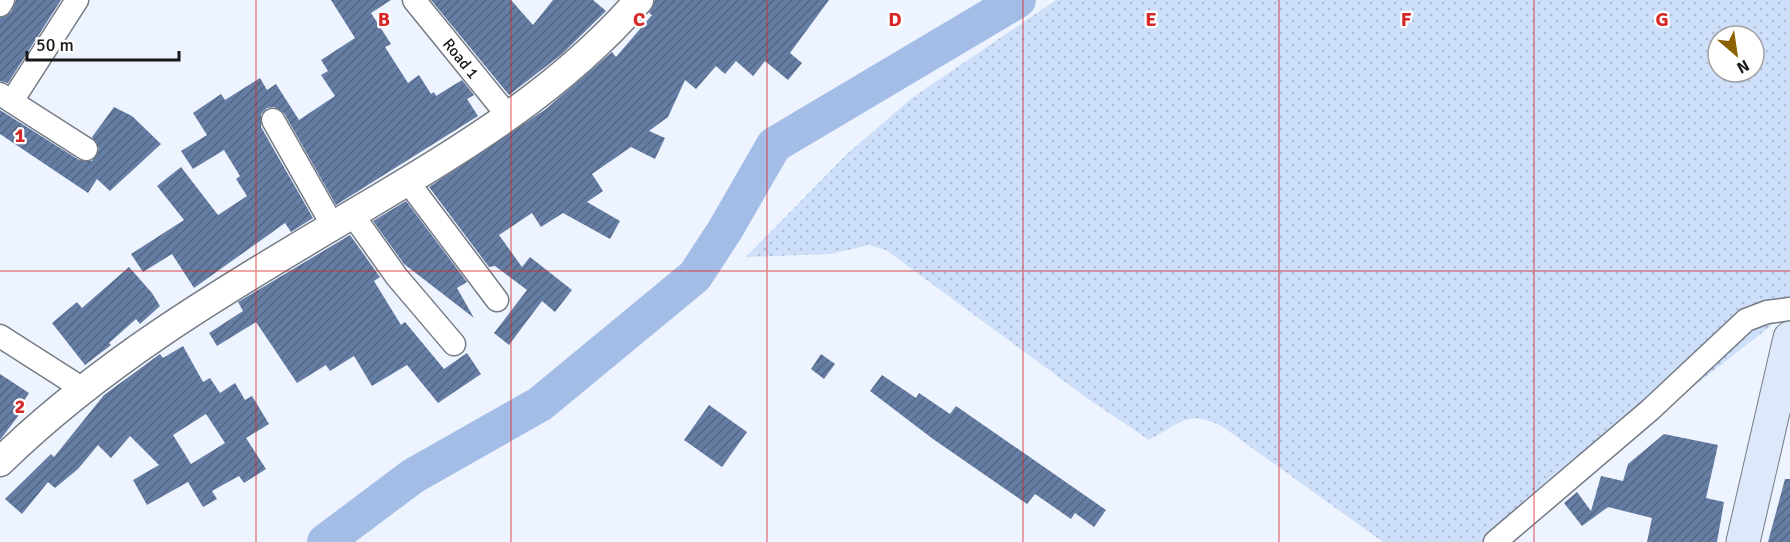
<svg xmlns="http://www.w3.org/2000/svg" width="1790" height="542" font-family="Signika,sans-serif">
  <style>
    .grass { fill: url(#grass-dots); fill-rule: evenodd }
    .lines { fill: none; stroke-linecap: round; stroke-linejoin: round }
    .river { stroke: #a4bde6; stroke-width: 36 }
    .building { fill: url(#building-hatch); fill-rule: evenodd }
    .minor-casing { stroke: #757b84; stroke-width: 25 }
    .tertiary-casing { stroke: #757b84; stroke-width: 31 }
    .secondary-casing { stroke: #757b84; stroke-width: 35 }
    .minor { stroke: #fff; stroke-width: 22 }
    .tertiary { stroke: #fff; stroke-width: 28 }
    .secondary { stroke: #dde8fa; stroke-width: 33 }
    .grid { fill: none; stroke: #d62828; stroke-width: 1.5; stroke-opacity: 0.55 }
    .labels { text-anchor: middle; stroke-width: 4.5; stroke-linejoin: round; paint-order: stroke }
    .street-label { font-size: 16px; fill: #15171b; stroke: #fff }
    .grid-label { font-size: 20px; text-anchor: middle; font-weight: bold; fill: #d62828; stroke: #fff; stroke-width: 4.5; stroke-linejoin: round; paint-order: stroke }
  </style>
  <defs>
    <pattern id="grass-dots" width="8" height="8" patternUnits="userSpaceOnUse" patternTransform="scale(1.5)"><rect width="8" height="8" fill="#cedffa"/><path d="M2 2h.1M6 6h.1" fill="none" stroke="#b0bfd6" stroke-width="1.8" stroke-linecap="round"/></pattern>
    <pattern id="building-hatch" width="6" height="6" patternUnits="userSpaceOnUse" patternTransform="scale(1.5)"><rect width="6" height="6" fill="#677ea4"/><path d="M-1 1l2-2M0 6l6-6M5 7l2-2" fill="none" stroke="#546685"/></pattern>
  </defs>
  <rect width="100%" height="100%" fill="#edf4ff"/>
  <path class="grass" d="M1056 0H1790V311L1494 542H1383L1223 427C1188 409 1181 423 1149 440L1087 398 886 250 869 245 831 254 746 257 847 154 912 98ZM1718 36H1754V72H1718Z"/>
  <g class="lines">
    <polyline class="river" points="325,542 413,476 540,404 695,276 725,230 774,145 1018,0"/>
  </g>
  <g class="building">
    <polygon points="16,0 61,0 8,83 0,81 0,18 11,12"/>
    <polygon points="331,0 391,0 371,13 391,44 385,47 408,83 419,75 431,94 434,92 436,96 462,80 474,95 467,99 478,116 336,205 284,113 274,107 267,108 261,114 261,127 313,218 291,232 285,223 194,288 172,254 143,272 131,254 184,220 157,186 181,167 218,215 247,196 236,179 240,176 224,150 193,169 181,151 207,135 193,113 221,94 225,100 260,78 267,90 276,84 299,120 335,96 321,75 328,71 321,60 355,38"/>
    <polygon points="431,0 511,0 533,25 553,0 593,0 606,11 562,54 509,95"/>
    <polygon points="655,0 829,0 790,53 802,63 788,80 765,61 753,76 736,61 725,74 716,66 696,89 685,80 668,117 649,131 665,138 655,159 631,147 592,174 603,191 587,202 620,221 610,239 563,213 541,227 532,213 499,235 522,267 530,257 572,290 555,312 542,301 509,345 494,333 527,290 495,266 489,267 429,187 546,109 612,52 616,57 652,15 649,13"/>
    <polygon points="114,107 132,116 161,144 110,191 97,179 88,193 0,134 0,110 79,160 92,161 99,149 92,137"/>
    <polygon points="406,201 467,282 457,288 474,318 404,264 373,221"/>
    <polygon points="350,235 380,277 374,281 401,325 405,322 444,369 467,353 481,374 438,403 407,365 372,386 354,356 330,371 326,365 297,383 256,322 217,346 209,333 243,311 238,302"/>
    <polygon points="129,267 152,293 160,306 140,324 136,319 109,343 111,345 85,365 52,323 77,302 82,308"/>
    <path d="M183 346 203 382 210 378 220 393 235 383 245 400 252 396 269 424 246 438 266 469 244 483 239 476 212 491 217 499 203 507 188 482 147 505 133 480 159 465 130 436 111 458 98 445 78 469 55 488 48 482 22 514 5 499 51 454 54 457 104 395 160 354 163 358ZM206 414 225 443 191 464 173 435Z"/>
    <polygon points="821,354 835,364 824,379 811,369"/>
    <polygon points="0,374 29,393 19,408 22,411 0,440"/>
    <polygon points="882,375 916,398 919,393 950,414 956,406 1106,510 1094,527 1075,513 1071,519 1035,494 1027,504 933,439 870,391"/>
    <polygon points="709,405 747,432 722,467 684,440"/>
    <polygon points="1664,434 1718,445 1706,498 1724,502 1717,542 1647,542 1652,518 1608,507 1582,526 1564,503 1577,492 1591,511 1601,476 1623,481 1628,464"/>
    <polygon points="1785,479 1790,479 1790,542 1768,542"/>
  </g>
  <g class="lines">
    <g class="minor-casing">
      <g id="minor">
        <path id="s1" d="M414 0 509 117"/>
        <polyline points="0,5 3,0"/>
        <polyline points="0,94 86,149"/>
        <polyline points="12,101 77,0"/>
        <polyline points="273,120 333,226"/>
        <polyline points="408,182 497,300"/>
        <polyline points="352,214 397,277 454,344"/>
        <polyline points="0,336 83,389"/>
        <polyline points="1495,542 1650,410 1746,320 1767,312 1790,309"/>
      </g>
    </g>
    <g class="tertiary-casing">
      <path id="tertiary" d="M0 462C100 364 221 292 341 221 448 157 556 96 639 0"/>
    </g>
    <g class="secondary-casing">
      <polyline id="secondary" points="1743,542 1790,338"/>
    </g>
    <use href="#minor" class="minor"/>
    <use href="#tertiary" class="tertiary"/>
    <use href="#secondary" class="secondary"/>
  </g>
  <path class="grid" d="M256 0V542M511 0V542M767 0V542M1023 0V542M1279 0V542M1534 0V542M0 271H1790"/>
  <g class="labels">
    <g class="street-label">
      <text dy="6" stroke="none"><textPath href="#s1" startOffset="75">Road 1</textPath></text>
    </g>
  </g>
  <g class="grid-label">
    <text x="384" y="26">B</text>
    <text x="639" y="26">C</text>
    <text x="895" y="26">D</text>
    <text x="1151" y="26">E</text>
    <text x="1406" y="26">F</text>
    <text x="1662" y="26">G</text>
    <text x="20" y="142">1</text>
    <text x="20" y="413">2</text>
  </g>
  <g transform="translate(1736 54) rotate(151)"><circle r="28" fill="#ffffff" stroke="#a1a2a4" stroke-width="1.5"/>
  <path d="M0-4.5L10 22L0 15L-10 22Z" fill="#8a6201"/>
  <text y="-9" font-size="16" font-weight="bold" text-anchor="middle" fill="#15171b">N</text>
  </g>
  <path d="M27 51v9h152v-9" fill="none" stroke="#15171b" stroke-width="3"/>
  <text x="36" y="51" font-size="18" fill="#15171b" stroke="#ffffff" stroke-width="4.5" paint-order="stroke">50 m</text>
</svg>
